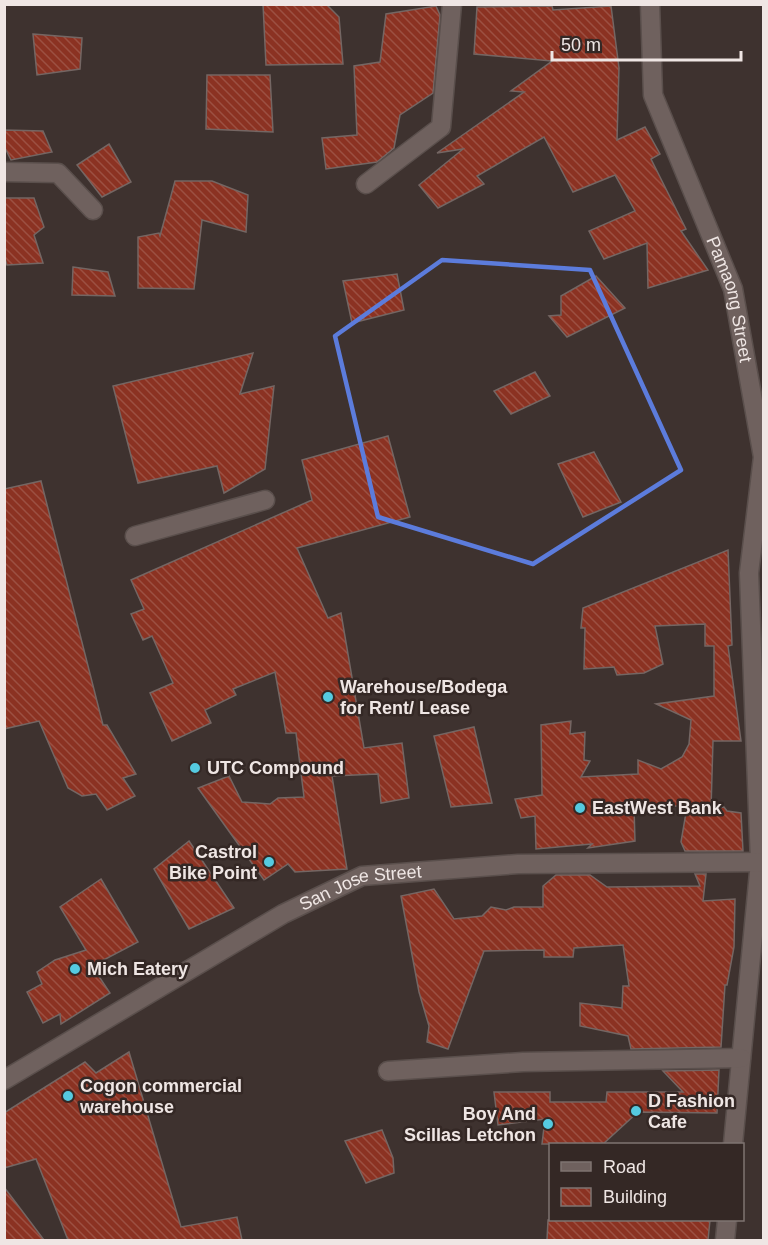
<svg xmlns="http://www.w3.org/2000/svg" width="768" height="1245" font-family="Helvetica,sans-serif">
  <style>
    .building { fill: url(#building-back-hatch); stroke: #746663; stroke-width: 1.5 }
    .lines { fill: none; stroke-linecap: round; stroke-linejoin: round }
    .minor-casing { stroke: #5a4f4c; stroke-width: 21 }
    .minor { stroke: #6f615e; stroke-width: 18 }
    .marked { fill: none; stroke: #5c7cdc; stroke-width: 4.5; stroke-linejoin: round }
    .poi-dot { fill: #55cae0; stroke: #342825; stroke-width: 2 }
    .labels { text-anchor: middle; stroke-width: 5; stroke-linejoin: round; paint-order: stroke }
    .street-label { font-size: 18px; fill: #efe6e4; stroke: #342825 }
    .poi-label { font-size: 18px; font-weight: bold; fill: #efe6e4; stroke: #342825; text-anchor: start }
  </style>
  <defs>
    <pattern id="building-back-hatch" width="6" height="6" patternUnits="userSpaceOnUse" patternTransform="scale(1.5)"><rect width="6" height="6" fill="#8b3222"/><path d="M-1 5l2 2M0 0l6 6M5-1l2 2" fill="none" stroke="#9c5042"/></pattern>
  </defs>
  <rect width="100%" height="100%" fill="#3e322f"/>
  <g class="building">
    <polygon points="263,4 326,4 339,17 343,64 266,65"/>
    <polygon points="436,6 440,15 433,93 400,115 394,148 377,162 326,169 322,138 357,135 354,66 380,62 386,14"/>
    <polygon points="552,6 553,10 611,6 619,68 617,140 645,127 660,154 651,159 686,229 681,231 708,270 648,288 647,243 604,259 589,231 635,211 615,175 573,192 544,137 477,176 484,184 438,208 419,185 463,149 437,153 524,92 511,91 552,61 474,54 477,7"/>
    <polygon points="33,34 82,38 80,69 37,75"/>
    <polygon points="207,75 270,75 273,132 206,129"/>
    <polygon points="4,130 43,131 52,152 11,160 4,146"/>
    <polygon points="109,144 131,182 102,197 77,165"/>
    <polygon points="175,181 212,181 248,195 246,232 202,220 194,289 138,288 138,237 159,233 160,236"/>
    <polygon points="4,198 34,198 44,227 34,235 43,263 7,265 4,256"/>
    <polygon points="73,267 108,272 115,296 72,295"/>
    <polygon points="397,274 404,310 352,323 343,281"/>
    <polygon points="596,276 625,308 567,337 549,316 561,315 561,296"/>
    <polygon points="253,353 240,394 274,386 265,469 224,493 217,466 138,483 113,386"/>
    <polygon points="535,372 550,396 511,414 494,391"/>
    <polygon points="388,436 410,517 297,548 328,618 341,613 364,748 402,743 409,798 381,803 378,774 332,776 347,869 295,872 288,864 264,880 198,788 229,776 242,802 270,804 278,798 304,797 296,733 286,733 275,672 233,689 236,695 205,710 211,723 172,741 150,693 173,683 152,636 143,640 131,614 144,609 131,580 312,500 302,460"/>
    <polygon points="594,452 621,502 583,517 558,464"/>
    <polygon points="41,481 103,725 107,725 136,774 123,778 135,796 107,810 96,794 82,796 68,788 39,721 4,729 4,489"/>
    <polygon points="728,550 732,645 728,646 741,741 713,741 711,809 724,807 727,811 741,813 743,851 685,851 681,842 687,807 638,803 638,808 634,807 635,841 588,848 592,844 536,849 535,816 521,818 515,799 542,795 541,725 571,721 570,734 585,732 584,760 590,761 581,777 638,774 638,760 661,769 682,757 689,744 691,720 656,704 714,696 714,646 705,646 705,624 655,626 663,664 644,673 617,675 614,667 584,669 585,628 581,628 583,608"/>
    <polygon points="474,727 492,803 451,807 434,736"/>
    <polygon points="189,841 234,908 189,929 154,869"/>
    <polygon points="695,874 706,874 703,901 735,899 734,947 727,985 725,985 721,1047 631,1049 628,1036 580,1026 580,1003 622,1008 623,986 629,986 623,945 574,948 573,957 544,957 544,950 484,951 448,1049 427,1042 429,1026 419,992 401,896 434,889 454,919 482,916 491,907 506,910 514,907 543,907 543,886 556,875 590,875 607,887 700,886"/>
    <polygon points="101,879 138,942 92,966 110,993 61,1024 60,1014 43,1023 27,992 42,984 37,972 55,960 86,950 60,907"/>
    <polygon points="129,1052 181,1227 237,1217 242,1240 68,1240 36,1159 4,1168 4,1113 85,1062 96,1073"/>
    <polygon points="719,1070 717,1113 638,1112 603,1144 542,1144 545,1119 498,1125 494,1092 550,1092 550,1102 606,1102 607,1092 683,1092 663,1071"/>
    <polygon points="382,1130 393,1158 394,1173 366,1183 345,1141"/>
    <polygon points="4,1187 44,1240 4,1240"/>
    <polygon points="548,1220 710,1220 708,1240 547,1240"/>
  </g>
  <g class="lines">
    <g class="minor-casing">
      <g id="minor">
        <path id="s1" d="M650 4 653 95 733 289 763 457 749 573 760 862 733 1144"/>
        <polyline points="4,172 58,173 93,210"/>
        <polyline points="366,184 441,127 452,4"/>
        <polyline points="135,536 265,500"/>
        <polyline points="388,1071 523,1062 741,1058"/>
        <path id="s2" d="M4 1080 283 914 362 876 518 864 764 862"/>
        <polyline points="725,1240 727,1220"/>
      </g>
    </g>
    <use href="#minor" class="minor"/>
  </g>
  <path class="marked" d="M442 260 590 270 681 470 533 564 378 517 335 336Z"/>
  <g class="poi-dot">
    <circle cx="328" cy="697" r="6"/>
    <circle cx="195" cy="768" r="6"/>
    <circle cx="580" cy="808" r="6"/>
    <circle cx="269" cy="862" r="6"/>
    <circle cx="75" cy="969" r="6"/>
    <circle cx="68" cy="1096" r="6"/>
    <circle cx="636" cy="1111" r="6"/>
    <circle cx="548" cy="1124" r="6"/>
  </g>
  <g class="labels">
    <g class="street-label">
      <text dy="6" stroke="none"><textPath href="#s1" startOffset="310">Pamaong Street</textPath></text>
      <text dy="6" stroke="none"><textPath href="#s2" startOffset="408">San Jose Street</textPath></text>
    </g>
    <g class="poi-label">
      <text x="340" y="693">Warehouse/Bodega<tspan x="340" dy="21">for Rent/ Lease</tspan></text>
      <text x="207" y="774">UTC Compound</text>
      <text x="592" y="814">EastWest Bank</text>
      <text x="257" y="858" text-anchor="end">Castrol<tspan x="257" dy="21">Bike Point</tspan></text>
      <text x="87" y="975">Mich Eatery</text>
      <text x="80" y="1092">Cogon commercial<tspan x="80" dy="21">warehouse</tspan></text>
      <text x="648" y="1107">D Fashion<tspan x="648" dy="21">Cafe</tspan></text>
      <text x="536" y="1120" text-anchor="end">Boy And<tspan x="536" dy="21">Scillas Letchon</tspan></text>
    </g>
  </g>
  <rect width="768" height="1245" fill="none" stroke="#efe6e4" stroke-width="12"/>
  <rect x="549" y="1143" width="195" height="78" fill="#342825" stroke="#7f7471" stroke-width="1.5"/>
  <rect x="561" y="1162" width="30" height="9" fill="#6f615e" stroke="#7f7471" stroke-width="1.5"/>
  <text x="603" y="1173" font-size="18" fill="#efe6e4">Road</text>
  <rect x="561" y="1188" width="30" height="18" fill="url(#building-back-hatch)" stroke="#7f7471" stroke-width="1.5"/>
  <text x="603" y="1203" font-size="18" fill="#efe6e4">Building</text>
  <path d="M552 51v9h189v-9" fill="none" stroke="#efe6e4" stroke-width="3"/>
  <text x="561" y="51" font-size="18" fill="#efe6e4" stroke="#342825" stroke-width="4.5" paint-order="stroke">50 m</text>
</svg>
